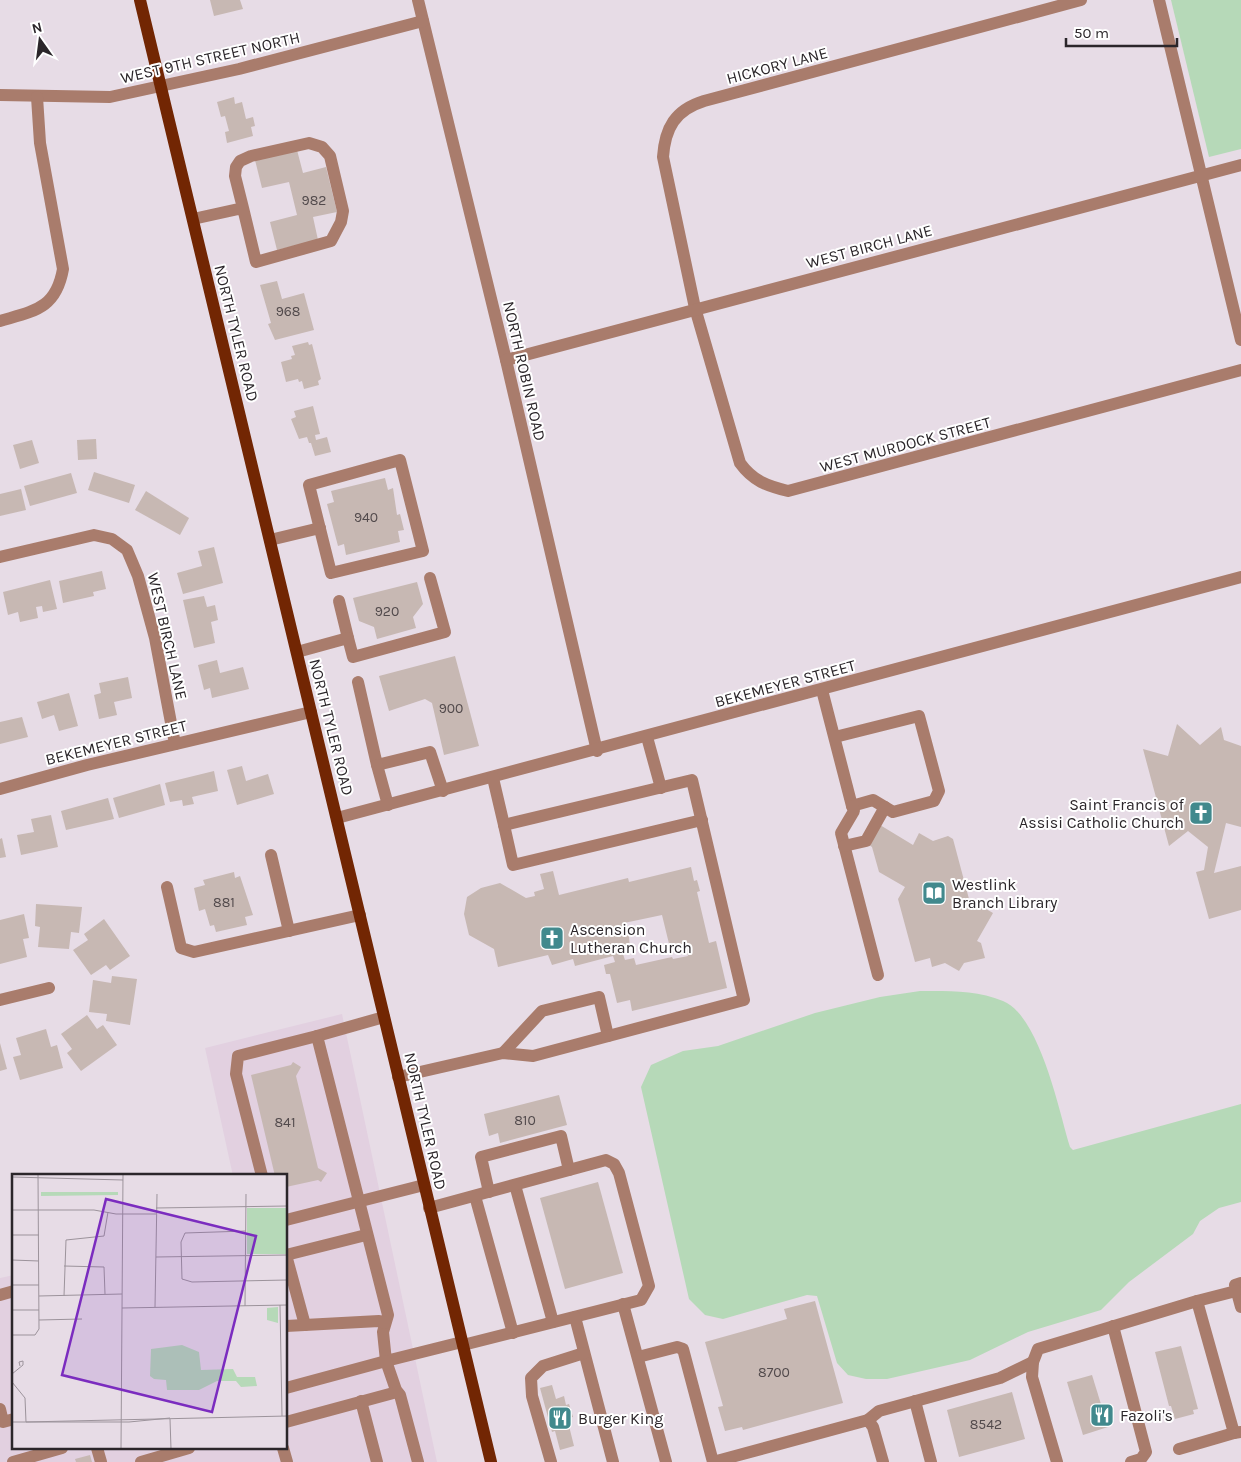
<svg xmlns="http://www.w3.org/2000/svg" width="1241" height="1462" font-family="Karla,sans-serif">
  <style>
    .built { fill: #e2d0e0 }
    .green { fill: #b6d9b8 }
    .building { fill: #c7b8b3; fill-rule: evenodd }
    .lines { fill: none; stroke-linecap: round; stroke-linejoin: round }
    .minor { stroke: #a97c6c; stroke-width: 12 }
    .major { stroke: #722603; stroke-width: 12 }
    .labels { text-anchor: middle; stroke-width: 4; stroke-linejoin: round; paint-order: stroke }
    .number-label { font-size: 14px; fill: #524a4c }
    .street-label { font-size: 16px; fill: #2b262a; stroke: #fff }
    .poi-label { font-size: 16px; fill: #2b262a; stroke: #fff; text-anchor: start }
    .inset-road { fill: none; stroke: #9c939b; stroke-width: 1 }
    .view { fill: #7b2cbf; fill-opacity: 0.15; stroke: #7b2cbf; stroke-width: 2.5 }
    .inset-edge { fill: none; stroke: #2b262a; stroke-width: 2.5 }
  </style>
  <rect width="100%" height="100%" fill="#e7dce6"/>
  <polygon class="built" points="342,1014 437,1462 0,1462 0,1278 14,1275 14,1448 286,1448 286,1176 233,1176 205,1048"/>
  <g class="green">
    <polygon points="1171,0 1241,0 1241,149 1209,157"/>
    <path d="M920 991C948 991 977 990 1003 1001 1040 1016 1059 1111 1070 1147L1073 1150 1241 1104V1202L1219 1208 1200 1221 1193 1234 1129 1282 1101 1310 1028 1332 970 1360 887 1379H866L848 1375 837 1363 817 1296 807 1295 723 1319 705 1315 689 1299 641 1087 651 1065 683 1051 718 1046 815 1013 880 997Z"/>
  </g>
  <g class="building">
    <polygon points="210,0 240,0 243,9 214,16"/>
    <polygon points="234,97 235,104 242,102 246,119 253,117 255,126 251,127 253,136 227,143 225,132 229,131 225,116 221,117 217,102"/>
    <polygon points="297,150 303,173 326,167 337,212 313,217 318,240 277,250 270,222 297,215 289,182 262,188 255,160"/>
    <polygon points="277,281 282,299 304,293 314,330 275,340 268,324 271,323 260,285"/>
    <polygon points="308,342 309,345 312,344 321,379 318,381 319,385 304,389 302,381 299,382 298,379 286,382 281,362 292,359 291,356 295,355 292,346"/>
    <polygon points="313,406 320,434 315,435 316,440 327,437 331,452 315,456 311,443 309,443 307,437 299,439 291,419 296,417 294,411"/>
    <polygon points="96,439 97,459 78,460 77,440"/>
    <polygon points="32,440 39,463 20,469 13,445"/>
    <polygon points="94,472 135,485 129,503 88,490"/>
    <polygon points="71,473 77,493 30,506 24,486"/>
    <polygon points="385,478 388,490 393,488 397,515 400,514 404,530 398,531 400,542 346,555 344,544 338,546 327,504 334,502 331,491"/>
    <polygon points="21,489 26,510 0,516 0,494"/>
    <polygon points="146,491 189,518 180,535 135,510"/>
    <polygon points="214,547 223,583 183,594 177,573 202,566 198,551"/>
    <polygon points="102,571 106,589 93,592 94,596 63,603 59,581"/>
    <polygon points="50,580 57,609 43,612 42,606 36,607 38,618 20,622 18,612 8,615 3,592"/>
    <polygon points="417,582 423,604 413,617 416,628 377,639 374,627 359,621 353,598"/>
    <polygon points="204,596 207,607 215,605 218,620 211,622 215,643 194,648 183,600"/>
    <polygon points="455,656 479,746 444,755 432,703 425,699 389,711 379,676"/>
    <polygon points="217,660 220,673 243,667 249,689 212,698 210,688 204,690 198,665"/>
    <polygon points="128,677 132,698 114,702 117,715 99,719 94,695 101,693 99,683"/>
    <polygon points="69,693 78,726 59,731 54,715 42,719 37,702"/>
    <polygon points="22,717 28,737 0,744 0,722"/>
    <polygon points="1177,724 1200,745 1221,727 1224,740 1241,746 1241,827 1226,823 1214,873 1241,866 1241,910 1209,919 1196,872 1204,870 1208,847 1188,831 1169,846 1143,749 1168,756"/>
    <polygon points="242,766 246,781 268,774 274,794 237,805 227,770"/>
    <polygon points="214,771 218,791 192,797 194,804 183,806 182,800 170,802 165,783"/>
    <polygon points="160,784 165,805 119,818 113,798"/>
    <polygon points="108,798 114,819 66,830 61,811"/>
    <polygon points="51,815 58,847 21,855 17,835 34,832 31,819"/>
    <polygon points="880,825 913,845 919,833 933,841 948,836 953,839 969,899 993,913 977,941 981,943 985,958 964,963 959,971 945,963 932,967 930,958 915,962 898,899 905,887 879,872 872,847 869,845"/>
    <polygon points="2,838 6,857 0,858 0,839"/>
    <path d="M691 867 694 881 697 880 700 891 697 892 709 943 716 941 727 988 632 1011 630 1000 617 1003 610 974H606L604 965 615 962 613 956 575 966 573 959 552 965 548 955 498 967 494 949 469 935 464 914 467 897 481 888 500 883 526 898 535 896 534 892 544 889 540 874 553 871 559 895 628 878 629 882ZM662 915 671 952 686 948 688 956 673 959 672 957 636 965 634 958 625 960 623 954 630 952 629 935 624 923Z"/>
    <polygon points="234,872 235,878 240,876 253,915 245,917 247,925 216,932 214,925 210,926 205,909 199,911 194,888 205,885 203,880"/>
    <polygon points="36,904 82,907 79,933 71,932 69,949 38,947 40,927 35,926"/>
    <polygon points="24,914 29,938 23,939 27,957 0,964 0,920"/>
    <polygon points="104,919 130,956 110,970 106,965 91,975 73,950 88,940 84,934"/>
    <polygon points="112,976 137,979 130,1025 106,1021 107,1014 89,1012 93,980 111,983"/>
    <polygon points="87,1015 97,1029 103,1025 117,1045 81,1071 67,1053 72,1049 61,1034"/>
    <polygon points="46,1029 51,1047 57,1045 63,1068 20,1080 13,1057 21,1055 16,1038"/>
    <polygon points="0,1043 7,1069 0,1071"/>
    <polygon points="293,1062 301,1067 296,1076 318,1168 327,1173 321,1182 318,1180 286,1187 286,1176 275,1176 251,1075 291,1065"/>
    <polygon points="559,1095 567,1125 500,1143 498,1133 489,1136 484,1114"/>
    <polygon points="598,1182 623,1273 565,1289 540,1198"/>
    <polygon points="815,1301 843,1403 743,1430 742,1427 725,1431 718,1407 723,1406 705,1342 787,1319 784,1309"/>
    <polygon points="1181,1346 1198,1409 1193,1410 1194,1414 1175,1419 1171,1406 1169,1406 1155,1352"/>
    <polygon points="1092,1375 1108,1427 1083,1435 1067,1382"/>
    <polygon points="552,1385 556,1399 564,1396 566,1405 569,1404 573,1417 569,1418 571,1425 569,1426 574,1446 560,1450 555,1431 552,1432 540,1388"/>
    <polygon points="1012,1392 1025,1439 959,1457 947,1410"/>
    <polygon points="90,1455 92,1462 76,1462 75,1459"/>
  </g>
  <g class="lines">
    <g class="minor">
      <polyline points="418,0 506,360 597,751"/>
      <path d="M1081 0 704 101C675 110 665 128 663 157L695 308 740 463C753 481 767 486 788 491L1241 370"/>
      <polyline points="1159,0 1241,340"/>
      <polyline points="0,95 110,97 239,69 423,21"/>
      <polyline points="193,219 243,208 235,176 236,167 240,161 251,156 309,143 322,147 330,156 343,211 341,222 331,241 256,262 243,208"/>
      <path d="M0 321C34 311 56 309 63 269L40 143 37 97"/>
      <polyline points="506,360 1241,165"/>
      <polygon points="400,460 423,551 331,573 309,485"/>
      <polyline points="270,540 320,528"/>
      <polyline points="0,557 94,535 112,539 127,550 138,576 155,638 175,744"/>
      <polyline points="339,601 348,638"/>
      <polyline points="297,652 348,638 353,657 445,632 430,578"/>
      <polyline points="358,682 377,765 430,752 443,791"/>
      <polyline points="822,690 852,806 873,800 893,812 934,801 939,791 919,716 835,737"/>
      <polyline points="647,737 661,788"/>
      <polyline points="377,765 388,805"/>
      <polyline points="0,789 87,765 311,712"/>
      <polyline points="852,806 854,811 841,833 878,975"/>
      <polyline points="337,818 1241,577"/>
      <polyline points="504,825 513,865 702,820"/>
      <polyline points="844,846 866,841 885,807"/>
      <polyline points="271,855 289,931"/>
      <polyline points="167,887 181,948 194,952 360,915"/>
      <polyline points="0,1000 49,988"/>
      <polyline points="384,1017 317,1036 388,1315 383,1332 386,1361 462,1342"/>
      <polyline points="503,1053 542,1011 599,997 608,1036"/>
      <polyline points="398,1077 503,1053 533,1056 744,1000 692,780 504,825 493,778"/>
      <polyline points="262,1176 236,1074 238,1056 317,1036"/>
      <polyline points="515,1185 553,1322"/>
      <polyline points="489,1192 481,1157 561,1136 569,1170"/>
      <polyline points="475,1196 513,1333"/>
      <polyline points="429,1208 606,1160 614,1164 619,1173 649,1286 641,1300 463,1345"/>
      <polyline points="286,1220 424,1185"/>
      <polyline points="286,1255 366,1235"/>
      <polyline points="286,1255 305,1325"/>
      <polyline points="1241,1283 1235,1285 1241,1307"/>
      <polyline points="1236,1291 1197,1301 1234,1433 1241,1432"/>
      <polyline points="0,1295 14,1291"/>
      <polyline points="623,1304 666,1462"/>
      <polyline points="575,1317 613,1462"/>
      <polyline points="286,1326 379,1321 385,1323"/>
      <polyline points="1113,1326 1146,1452 1141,1459 1131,1462"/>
      <polyline points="638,1357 677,1347 683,1349 713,1462"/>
      <polyline points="286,1388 386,1361 396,1390 400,1395 418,1462"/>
      <polyline points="361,1401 377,1462"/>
      <polyline points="915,1401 931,1462"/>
      <polyline points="0,1409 3,1422 14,1419"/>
      <polyline points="868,1420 879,1411 1000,1378 1033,1362"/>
      <polyline points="286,1422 397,1392"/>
      <polyline points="97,1448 101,1462"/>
      <polyline points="283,1448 287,1462"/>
      <polyline points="1179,1449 1234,1433"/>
      <polyline points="13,1462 62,1448"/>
      <polyline points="141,1462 189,1448"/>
      <polyline points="551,1462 532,1396 531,1378 543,1366 584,1353"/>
      <polyline points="713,1462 868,1420 873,1427 883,1462"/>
      <polyline points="1057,1462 1032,1377 1033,1362 1038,1349 1197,1301"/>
    </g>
    <polyline class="major" points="140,0 491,1462"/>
  </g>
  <defs>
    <g id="church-square" transform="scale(1.25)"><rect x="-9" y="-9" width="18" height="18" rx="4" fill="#41898d" stroke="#fff"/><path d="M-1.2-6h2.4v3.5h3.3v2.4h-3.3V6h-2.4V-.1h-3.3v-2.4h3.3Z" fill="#fff"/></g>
    <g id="library-square" transform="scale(1.25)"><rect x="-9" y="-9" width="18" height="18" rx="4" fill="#41898d" stroke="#fff"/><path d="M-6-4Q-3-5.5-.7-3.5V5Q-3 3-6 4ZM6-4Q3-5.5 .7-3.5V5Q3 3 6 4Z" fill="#fff"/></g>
    <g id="restaurant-square" transform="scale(1.25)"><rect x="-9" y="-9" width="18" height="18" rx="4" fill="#41898d" stroke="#fff"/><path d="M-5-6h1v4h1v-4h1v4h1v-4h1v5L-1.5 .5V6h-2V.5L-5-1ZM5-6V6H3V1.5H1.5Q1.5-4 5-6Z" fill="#fff"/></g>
  </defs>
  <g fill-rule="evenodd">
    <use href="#church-square" x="1201" y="813"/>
    <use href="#library-square" x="934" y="893"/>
    <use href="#church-square" x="552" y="938"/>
    <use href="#restaurant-square" x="1102" y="1415"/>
    <use href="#restaurant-square" x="560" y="1418"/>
  </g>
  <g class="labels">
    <g class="number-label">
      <text x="314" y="205">982</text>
      <text x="288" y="316">968</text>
      <text x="366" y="522">940</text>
      <text x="387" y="616">920</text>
      <text x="451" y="713">900</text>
      <text x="224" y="907">881</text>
      <text x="525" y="1125">810</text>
      <text x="285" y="1127">841</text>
      <text x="774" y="1377">8700</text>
      <text x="986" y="1429">8542</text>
    </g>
    <g class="street-label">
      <text transform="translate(210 57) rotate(-13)" y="6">WEST 9TH STREET NORTH</text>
      <text transform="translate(777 65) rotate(-15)" y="6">HICKORY LANE</text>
      <text transform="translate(869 246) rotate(-15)" y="6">WEST BIRCH LANE</text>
      <text transform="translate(237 333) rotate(76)" y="6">NORTH TYLER ROAD</text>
      <text transform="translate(525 371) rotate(77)" y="6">NORTH ROBIN ROAD</text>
      <text transform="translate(905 444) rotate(-15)" y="6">WEST MURDOCK STREET</text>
      <text transform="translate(168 636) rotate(77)" y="6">WEST BIRCH LANE</text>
      <text transform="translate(785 683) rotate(-15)" y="6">BEKEMEYER STREET</text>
      <text transform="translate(332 727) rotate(76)" y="6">NORTH TYLER ROAD</text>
      <text transform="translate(116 742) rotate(-14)" y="6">BEKEMEYER STREET</text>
      <text transform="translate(426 1121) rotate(77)" y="6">NORTH TYLER ROAD</text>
    </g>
    <g class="poi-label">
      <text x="1184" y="810" text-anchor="end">Saint Francis of<tspan x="1184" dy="18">Assisi Catholic Church</tspan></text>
      <text x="952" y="890">Westlink<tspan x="952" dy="18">Branch Library</tspan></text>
      <text x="570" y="935">Ascension<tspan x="570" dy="18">Lutheran Church</tspan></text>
      <text x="1120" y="1421">Fazoli's</text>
      <text x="578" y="1424">Burger King</text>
    </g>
  </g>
  <g transform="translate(12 1174)">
    <rect width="275" height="275" fill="#e7dce6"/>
    <path d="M29 18H106V21L29 22ZM235 34H275V80H235ZM266 133V149L255 146V134ZM170 171 187 178 189 196 221 195 225 203H243L245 212 229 213 224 207H205L187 216H155L154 206 142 205 138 202 139 175Z" fill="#b6d9b8"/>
    <path class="inset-road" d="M0 3 111 6M144 34 275 32M0 36H82L104 40H144M234 57 173 59 169 68 170 105 180 108 275 106M0 61H27M144 83 275 81M0 86 27 87M52 92 92 93 93 120M0 111H27M27 122 110 120M52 122 54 66 92 62 96 38M268 131 270 242M233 132 234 20M143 133 145 20M110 134 275 131M0 136H27M27 146 70 145M0 161H23L27 155 26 0M0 200 11 191V187L7 188 8 192M0 208 13 224 14 248M158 245 159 275M0 248H117L158 244M14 248 275 242M109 275 111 0"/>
    <path class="view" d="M94 25 244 62 200 238 50 201Z"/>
    <rect width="275" height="275" class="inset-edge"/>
  </g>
  <g transform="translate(40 40) rotate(346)" stroke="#ffffff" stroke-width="4" paint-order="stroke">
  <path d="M0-4L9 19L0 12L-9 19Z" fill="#2b262a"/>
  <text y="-8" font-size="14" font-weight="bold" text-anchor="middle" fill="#2b262a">N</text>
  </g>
  <path d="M1066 38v8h111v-8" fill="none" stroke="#2b262a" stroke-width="2.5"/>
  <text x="1074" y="38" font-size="15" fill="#2b262a" stroke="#ffffff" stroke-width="4" paint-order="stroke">50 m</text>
</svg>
